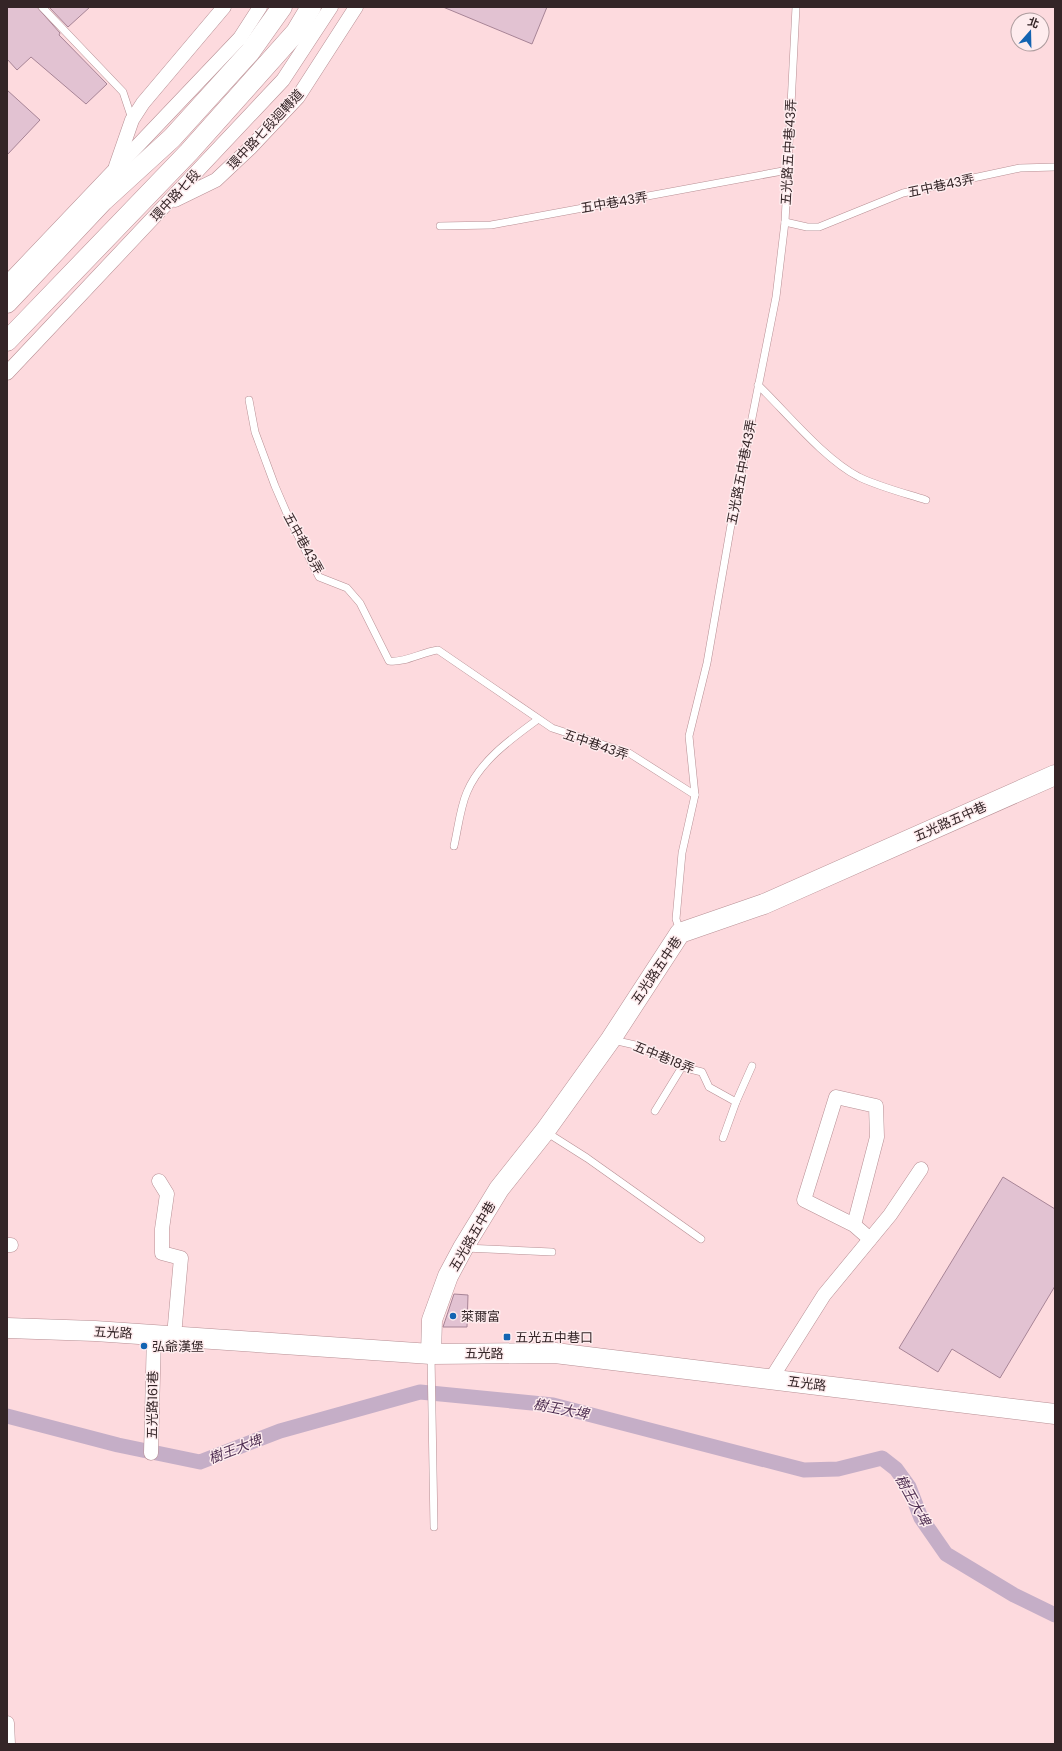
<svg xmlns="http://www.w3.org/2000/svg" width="1062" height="1751" font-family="Poppins,'Noto Sans TC',sans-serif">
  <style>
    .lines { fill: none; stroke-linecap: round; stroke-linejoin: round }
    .canal { stroke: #c5aec7; stroke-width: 15 }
    .building { fill: #e2c2d2; stroke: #a78496 }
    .lane-casing { stroke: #b78f94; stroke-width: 8 }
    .street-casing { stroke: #b78f94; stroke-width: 15 }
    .secondary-casing { stroke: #b78f94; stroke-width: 21 }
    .lane { stroke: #fff; stroke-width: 7 }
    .street { stroke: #fff; stroke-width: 14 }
    .secondary { stroke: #fff; stroke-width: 20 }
    .poi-dot { fill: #1364b2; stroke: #feecee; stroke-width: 1.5 }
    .labels { text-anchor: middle; stroke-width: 3; stroke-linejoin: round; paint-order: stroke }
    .street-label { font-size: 13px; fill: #342527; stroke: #feecee }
    .poi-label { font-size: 13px; fill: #342527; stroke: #feecee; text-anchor: start }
    .water-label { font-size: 14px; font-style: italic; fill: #503053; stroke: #feecee }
  </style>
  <rect width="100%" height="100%" fill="#fddade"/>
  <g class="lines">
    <polyline class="canal" points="7,1416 118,1445 200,1462 280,1431 420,1392 553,1405 804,1470 838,1469 882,1458 896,1469 909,1487 921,1518 946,1554 1014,1595 1055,1615"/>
  </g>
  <g class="building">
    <polygon points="7,7 37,7 60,33 59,35 107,84 86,104 31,57 17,70 7,59"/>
    <polygon points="49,7 90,7 68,27"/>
    <polygon points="443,7 547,7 532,44"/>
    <polygon points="7,90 40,120 7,155"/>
    <polygon points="1003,1177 1055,1209 1055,1286 1000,1378 952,1349 938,1372 899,1348"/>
    <polygon points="454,1294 468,1295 467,1327 443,1327"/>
  </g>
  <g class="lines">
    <g class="lane-casing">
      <g id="lane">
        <polyline points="42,7 123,92 132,119"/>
        <polyline points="785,222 807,227 819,227 903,193 1020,168 1055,167"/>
        <polyline points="440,226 491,225 788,170"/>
        <path d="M758 385C787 413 824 459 859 477 880 487 904 493 926 500"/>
        <path d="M249 400 255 432 275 486 288 516 319 577 347 588 360 603 389 661C405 663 422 652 438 650L552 728 629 753 695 795"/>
        <path d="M454 846C458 829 460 808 467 792 480 761 511 739 537 720"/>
        <polyline points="680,931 676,919 682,853 695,795 689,736 707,663 732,519 776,297 785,222 796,7"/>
        <polyline points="613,1040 635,1045 682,1067 702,1072 709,1087 736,1102 752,1066"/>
        <polyline points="655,1111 682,1067"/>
        <polyline points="546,1132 587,1158 701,1239"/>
        <polyline points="723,1138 736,1102"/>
        <polyline points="465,1248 552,1252"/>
        <polyline points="431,1355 434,1527"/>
      </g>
    </g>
    <g class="street-casing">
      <g id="street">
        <polyline points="116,166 132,120 143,103 224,7"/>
        <polyline points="175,200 216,180 250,148 298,97 356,7"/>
        <polyline points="7,283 240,38 260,7"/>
        <polyline points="7,373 283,80 331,7"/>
        <polyline points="159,1181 167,1194 162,1229 162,1253 181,1258 174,1336"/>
        <polyline points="854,1225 804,1200 836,1097 876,1106 877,1137 854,1225 870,1239"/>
        <polyline points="7,1245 11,1245"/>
        <polyline points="771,1379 824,1295 890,1215 921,1169"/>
        <polyline points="151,1453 154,1334"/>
        <polyline points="7,1723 8,1744"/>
      </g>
    </g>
    <g class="secondary-casing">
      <g id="secondary">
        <polyline points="7,303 103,201 172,138 250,52 282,7"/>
        <polyline points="7,341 189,152 296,32 311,7"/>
        <polyline points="7,1328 95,1331 431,1354 555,1353 1055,1414"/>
        <polyline points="431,1354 432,1320 448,1276 463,1248 499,1189 545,1131 611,1039 680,933 764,904 1055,775"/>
      </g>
    </g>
    <use href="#lane" class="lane"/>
    <use href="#street" class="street"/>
    <use href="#secondary" class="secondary"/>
  </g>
  <g class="poi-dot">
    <circle cx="453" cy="1316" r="4"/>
    <rect x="503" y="1333" width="8" height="8" rx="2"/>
    <circle cx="144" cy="1346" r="4"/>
  </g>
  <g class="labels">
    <g class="street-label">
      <text transform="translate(265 129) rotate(-47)" y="5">環中路七段迴轉道</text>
      <text transform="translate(788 152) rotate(-87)" y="5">五光路五中巷43弄</text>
      <text transform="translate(941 185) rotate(-12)" y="5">五中巷43弄</text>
      <text transform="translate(175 195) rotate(-47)" y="5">環中路七段</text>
      <text transform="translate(614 202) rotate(-10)" y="5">五中巷43弄</text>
      <text transform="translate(741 472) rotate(-79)" y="5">五光路五中巷43弄</text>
      <text transform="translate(304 543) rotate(61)" y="5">五中巷43弄</text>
      <text transform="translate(596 744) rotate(19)" y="5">五中巷43弄</text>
      <text transform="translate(950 821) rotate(-24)" y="5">五光路五中巷</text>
      <text transform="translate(656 970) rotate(-56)" y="5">五光路五中巷</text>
      <text transform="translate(664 1057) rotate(22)" y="5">五中巷18弄</text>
      <text transform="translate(472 1236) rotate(-60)" y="5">五光路五中巷</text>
      <text transform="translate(113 1332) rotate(3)" y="5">五光路</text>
      <text x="484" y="1358">五光路</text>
      <text transform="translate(807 1383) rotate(7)" y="5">五光路</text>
      <text transform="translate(152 1405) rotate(-89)" y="5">五光路161巷</text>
    </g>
    <g class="poi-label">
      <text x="461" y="1321">萊爾富</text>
      <text x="515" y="1342">五光五中巷口</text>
      <text x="152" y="1351">弘爺漢堡</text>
    </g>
    <g class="water-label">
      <text transform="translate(561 1409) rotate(11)" y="5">樹王大埤</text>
      <text transform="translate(235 1449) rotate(-21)" y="5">樹王大埤</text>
      <text transform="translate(913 1500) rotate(61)" y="5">樹王大埤</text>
    </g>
  </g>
  <rect width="1062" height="1751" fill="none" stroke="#342527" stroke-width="16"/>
  <g transform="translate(1030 32) rotate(20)"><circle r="19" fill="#feecee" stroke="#ad9c9e"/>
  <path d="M0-3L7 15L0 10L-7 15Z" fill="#1364b2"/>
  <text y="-6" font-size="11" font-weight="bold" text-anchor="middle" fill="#342527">北</text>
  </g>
</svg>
